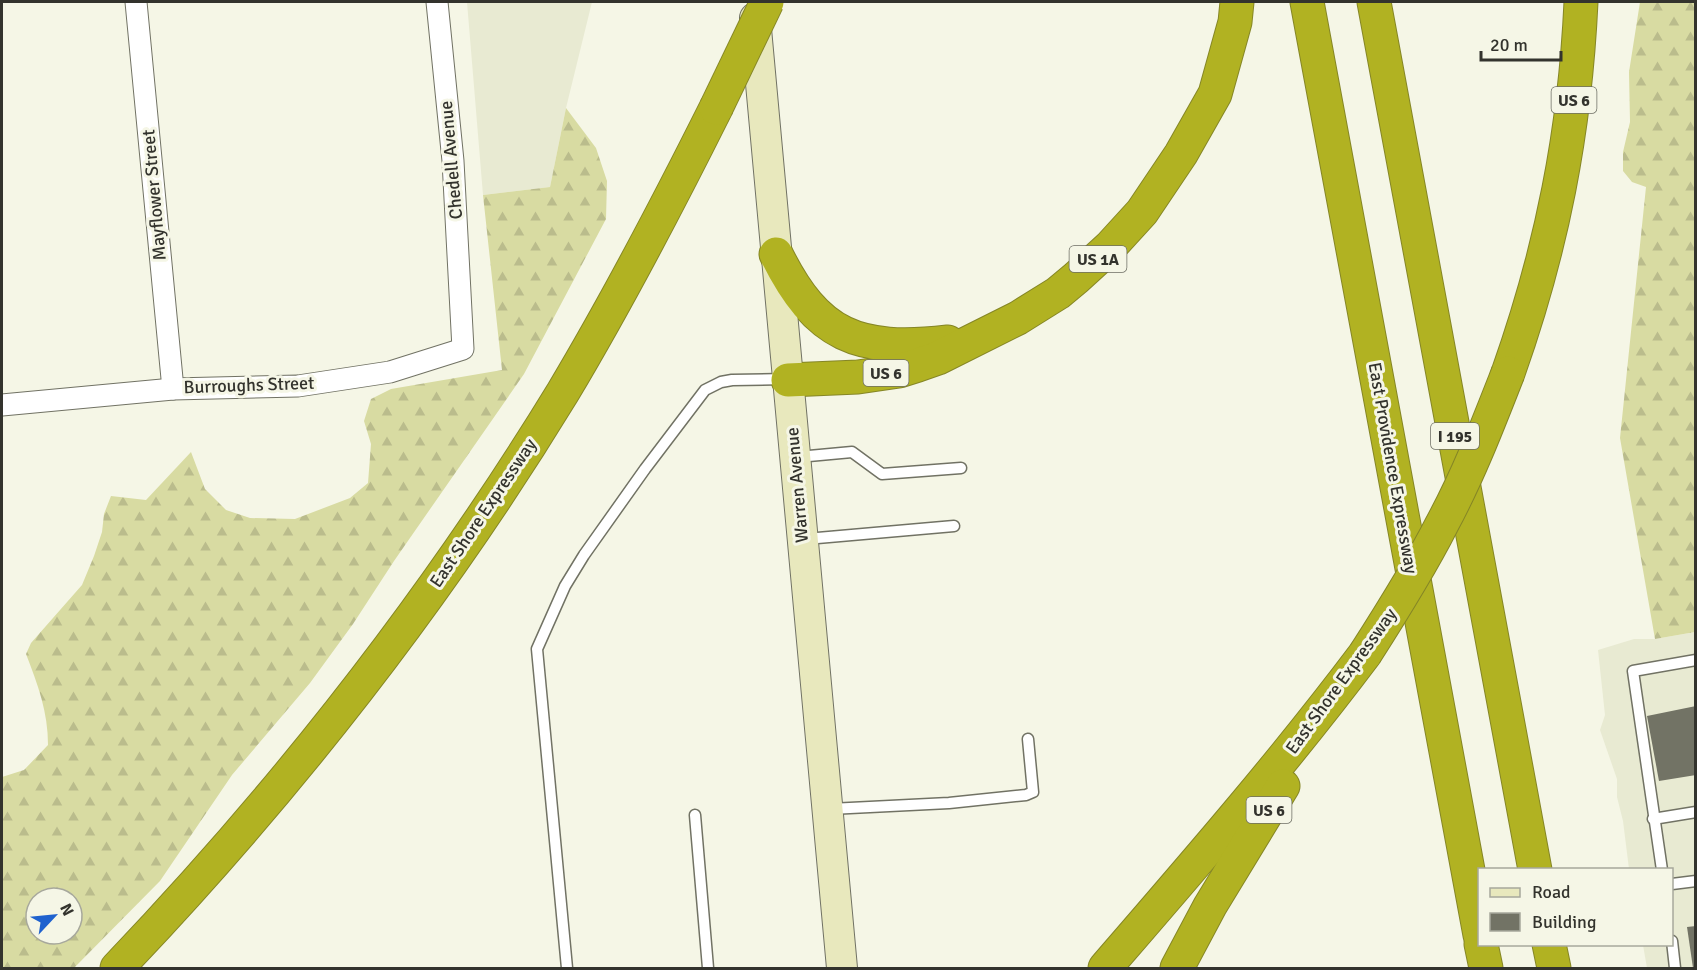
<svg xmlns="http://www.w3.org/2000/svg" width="1697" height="970" font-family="Signika,sans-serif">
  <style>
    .built { fill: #e8ead2 }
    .forest { fill: url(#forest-firs); fill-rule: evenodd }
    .building { fill: #727365 }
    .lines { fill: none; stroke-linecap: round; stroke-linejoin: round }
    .service-casing { stroke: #717264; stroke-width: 13 }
    .minor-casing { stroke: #717264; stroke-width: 23 }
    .secondary-casing { stroke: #717264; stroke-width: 32 }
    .motorway-casing { stroke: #858626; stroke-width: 35 }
    .service { stroke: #fff; stroke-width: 10 }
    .minor { stroke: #fff; stroke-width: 21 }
    .secondary { stroke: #e8e8bd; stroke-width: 30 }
    .motorway { stroke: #b1b222; stroke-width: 33 }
    .motorway-bridge-casing { stroke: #858626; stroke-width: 35; stroke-linecap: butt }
    .motorway-bridge { stroke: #b1b222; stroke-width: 33 }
    .labels { text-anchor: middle; stroke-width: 6; stroke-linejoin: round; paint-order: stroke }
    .shield { fill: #f5f6e6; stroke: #6d6e64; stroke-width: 1.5 }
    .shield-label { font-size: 16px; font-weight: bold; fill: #33332d }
    .street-label { font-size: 18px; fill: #33332d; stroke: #f5f6e6 }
  </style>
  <defs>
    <pattern id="forest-firs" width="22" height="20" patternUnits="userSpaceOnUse" patternTransform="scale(1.5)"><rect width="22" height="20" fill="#d8dba2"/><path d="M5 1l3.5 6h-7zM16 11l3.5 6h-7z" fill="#babc8c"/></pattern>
  </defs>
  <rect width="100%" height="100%" fill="#f5f6e6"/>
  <g class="built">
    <polygon points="467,2 592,2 566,108 550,187 483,195"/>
    <polygon points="1695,632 1695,968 1647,968 1643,945 1672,944 1672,870 1629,869 1623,821 1617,797 1617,779 1600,730 1605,715 1598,650 1634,639 1655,639"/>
  </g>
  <g class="forest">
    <polygon points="1640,2 1696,2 1695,632 1655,639 1620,438 1646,187 1632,182 1623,171 1623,152 1630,122 1629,72"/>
    <path d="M566 108 596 148 607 181 606 219 524 374 394 561 353 624 310 683 232 775 160 881 74 968H2V777L24 770 48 745C48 712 38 685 26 654L31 643 82 585 94 556 102 532 104 514 111 496 146 500 191 452 205 489 226 510 250 518 295 519 350 498 368 483 371 444 364 421 371 399 391 389 502 370 483 195 550 187ZM36 898H72V934H36Z"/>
  </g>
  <g class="building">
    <polygon points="1696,706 1696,775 1659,781 1647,716"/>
    <polygon points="1696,926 1696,968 1693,968 1687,927"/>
  </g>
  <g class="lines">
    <g class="service-casing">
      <g id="service">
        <polyline points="798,457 852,452 882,474 961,468"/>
        <polyline points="806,539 954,526"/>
        <polyline points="830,809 949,803 1026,795 1033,792 1028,739"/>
        <polyline points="695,815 708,968"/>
        <polyline points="1653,819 1696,812"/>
        <polyline points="1662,870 1633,671 1696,660"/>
        <polyline points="1672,884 1696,881"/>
        <polyline points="1672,941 1675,968"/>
        <polyline points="567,968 537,649 565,586 584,555 645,469 705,390 721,382 732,380 786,379"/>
      </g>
    </g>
    <g class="minor-casing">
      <g id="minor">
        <polyline points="136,2 173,389"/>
        <polyline points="2,405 173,389 298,386 390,372 463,349 453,161 437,2"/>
      </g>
    </g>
    <g class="secondary-casing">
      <polyline id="secondary" points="755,18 842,968"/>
    </g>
    <g class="motorway-casing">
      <g id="motorway">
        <polyline points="1307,2 1480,935"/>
        <polyline points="1374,2 1535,870"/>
        <path d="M776 254C817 337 858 352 948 342"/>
        <path d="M1508 373C1552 249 1575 132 1581 2"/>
        <polyline points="788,380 858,377 899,371 918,365 938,358 1018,318 1058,293 1076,278 1110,247 1142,212 1181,154 1215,94 1235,22 1237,2"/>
        <polyline points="1481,944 1486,968"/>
        <polyline points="1549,944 1554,968"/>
        <path d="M117 968C285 792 436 600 563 392 618 300 668 204 716 108"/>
        <path d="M1105 968C1194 865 1283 763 1365 654"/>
        <polyline points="1177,968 1210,906 1283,786"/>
      </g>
    </g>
    <use href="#service" class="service"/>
    <use href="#minor" class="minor"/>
    <use href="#secondary" class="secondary"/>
    <use href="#motorway" class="motorway"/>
    <g class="motorway-bridge-casing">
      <g id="motorway-bridge">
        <polyline points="716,108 767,2"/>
        <path d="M1365 654C1392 612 1419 569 1442 524 1468 476 1488 424 1508 373"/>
      </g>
    </g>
    <use href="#motorway-bridge" class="motorway-bridge"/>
  </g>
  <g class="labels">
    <g class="shield">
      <rect x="1551.5" y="87" width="45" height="26" rx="4.5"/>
      <rect x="1069.5" y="246" width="57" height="26" rx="4.5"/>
      <rect x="863.5" y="360" width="45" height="26" rx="4.5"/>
      <rect x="1431" y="423" width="48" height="26" rx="4.5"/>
      <rect x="1246.5" y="797" width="45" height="26" rx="4.5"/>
    </g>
    <g class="shield-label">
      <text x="1574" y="106">US 6</text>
      <text x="1098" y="265">US 1A</text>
      <text x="886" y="379">US 6</text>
      <text x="1455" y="442">I 195</text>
      <text x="1269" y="816">US 6</text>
    </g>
    <g class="street-label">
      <text transform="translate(451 160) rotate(-95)" y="6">Chedell Avenue</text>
      <text transform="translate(154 195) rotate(-95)" y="6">Mayflower Street</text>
      <text transform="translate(249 385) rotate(-2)" y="6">Burroughs Street</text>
      <text transform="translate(1393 468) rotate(80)" y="6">East Providence Expressway</text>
      <text transform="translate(797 485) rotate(-95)" y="6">Warren Avenue</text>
      <text transform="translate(483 513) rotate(-56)" y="6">East Shore Expressway</text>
      <text transform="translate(1341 681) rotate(-54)" y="6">East Shore Expressway</text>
    </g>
  </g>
  <rect width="1697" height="970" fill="none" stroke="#33332d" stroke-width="6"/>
  <rect x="1478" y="868" width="195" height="78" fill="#f5f6e6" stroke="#a7a89c" stroke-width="1.5"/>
  <rect x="1490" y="888" width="30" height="9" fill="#e8e8bd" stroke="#a7a89c" stroke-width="1.5"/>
  <text x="1532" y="898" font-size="18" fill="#33332d">Road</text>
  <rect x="1490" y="913" width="30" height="18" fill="#727365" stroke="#a7a89c" stroke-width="1.5"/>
  <text x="1532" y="928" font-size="18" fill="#33332d">Building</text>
  <g transform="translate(54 916) rotate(64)"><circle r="28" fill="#f5f6e6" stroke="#a7a89c" stroke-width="1.5"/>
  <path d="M0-4.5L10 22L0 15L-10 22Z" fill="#1f62ce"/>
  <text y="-9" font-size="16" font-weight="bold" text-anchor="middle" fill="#33332d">N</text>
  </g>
  <path d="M1481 51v9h80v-9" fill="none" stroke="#33332d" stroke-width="3"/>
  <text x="1490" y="51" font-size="18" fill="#33332d" stroke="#f5f6e6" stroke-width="4.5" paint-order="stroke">20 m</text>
</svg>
